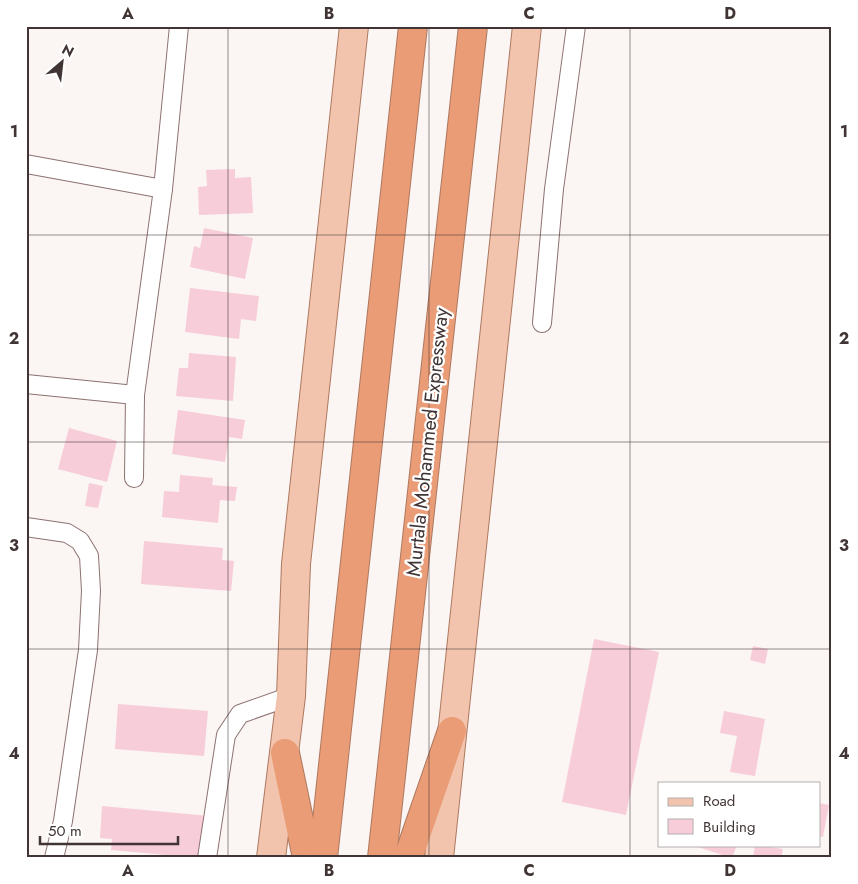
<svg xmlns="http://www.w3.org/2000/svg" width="858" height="884" font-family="Jost,sans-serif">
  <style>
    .building { fill: #f7cdda }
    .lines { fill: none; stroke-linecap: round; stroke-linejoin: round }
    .minor-casing { stroke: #8c7271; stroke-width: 20 }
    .primary-casing { stroke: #ae785f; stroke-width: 30 }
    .motorway-casing { stroke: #ae785f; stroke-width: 30 }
    .minor { stroke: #fff; stroke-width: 18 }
    .primary { stroke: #f2c4ad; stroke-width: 28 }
    .motorway { stroke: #ea9c76; stroke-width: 28 }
    .grid { fill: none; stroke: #403534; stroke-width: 1; stroke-opacity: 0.55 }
    .labels { text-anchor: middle; stroke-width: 4.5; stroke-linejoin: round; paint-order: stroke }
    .street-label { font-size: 20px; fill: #403534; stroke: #fff }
    .neatline { fill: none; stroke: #403534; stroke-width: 2 }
    .grid-label { font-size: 16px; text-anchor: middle; font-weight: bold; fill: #403534 }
  </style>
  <rect width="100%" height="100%" fill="#fbf5f4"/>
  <g class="building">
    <polygon points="235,169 235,178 251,177 253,213 199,215 198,187 207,186 206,170"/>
    <polygon points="204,228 253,238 245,279 190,267 194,246 200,248"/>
    <polygon points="190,288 259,296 256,321 241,319 239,339 185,332"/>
    <polygon points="189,353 236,357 233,401 176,396 179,368 188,368"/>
    <polygon points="178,410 245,420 242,439 229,437 225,462 172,454"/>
    <polygon points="69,428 117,441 107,482 58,469"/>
    <polygon points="180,475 213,478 212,485 237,487 235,501 220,500 218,523 162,517 164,491 179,492"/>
    <polygon points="89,483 103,486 98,508 85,506"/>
    <polygon points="144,541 223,548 222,560 234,561 231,591 141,584"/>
    <polygon points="594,639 659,652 626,815 562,802"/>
    <polygon points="753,646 768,649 765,664 750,660"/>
    <polygon points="118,704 208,711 204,756 115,749"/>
    <polygon points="724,711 765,719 755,776 730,772 737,736 720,733"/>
    <polygon points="819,803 829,805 823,837 819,836"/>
    <polygon points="102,806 209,816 199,858 111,850 112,839 100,838"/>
    <polygon points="699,845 737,845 732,858 698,847"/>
    <polygon points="755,845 783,849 781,858 753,858"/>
  </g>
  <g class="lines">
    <g class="minor-casing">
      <g id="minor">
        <polyline points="26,164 163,189"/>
        <polyline points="542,323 554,189 576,26"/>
        <polyline points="26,384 135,395"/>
        <polyline points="134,478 135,395 163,189 179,26"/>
        <polyline points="26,527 67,533 80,541 89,556 91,591 88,650 63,821 54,858"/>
        <polyline points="207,858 226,735 240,714 291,696"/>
      </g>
    </g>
    <g class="primary-casing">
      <g id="primary">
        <polyline points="271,858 291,696 296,564 354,26"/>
        <polyline points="439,858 527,26"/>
      </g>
    </g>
    <g class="motorway-casing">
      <g id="motorway">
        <polyline points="285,753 307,858"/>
        <polyline points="323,858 413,26"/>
        <polyline points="382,858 473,26"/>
        <polyline points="408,858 452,731"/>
      </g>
    </g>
    <use href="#minor" class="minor"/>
    <use href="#primary" class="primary"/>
    <use href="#motorway" class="motorway"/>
  </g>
  <path class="grid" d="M228 26V858M429 26V858M630 26V858M26 235H832M26 442H832M26 649H832"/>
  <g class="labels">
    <g class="street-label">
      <text transform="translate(427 442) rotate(-84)" y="7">Murtala Mohammed Expressway</text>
    </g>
  </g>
  <rect width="858" height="884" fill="none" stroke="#ffffff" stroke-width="55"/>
  <rect x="658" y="782" width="162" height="65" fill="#ffffff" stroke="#b3aeae"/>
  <rect x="668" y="798" width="25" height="8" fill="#f2c4ad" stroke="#b3aeae"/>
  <text x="703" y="806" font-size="15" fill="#403534">Road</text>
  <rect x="668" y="819" width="25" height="15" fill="#f7cdda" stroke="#b3aeae"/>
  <text x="703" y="832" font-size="15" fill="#403534">Building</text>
  <g transform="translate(62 62) rotate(28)" stroke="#ffffff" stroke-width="4" paint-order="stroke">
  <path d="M0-4L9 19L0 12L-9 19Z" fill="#403534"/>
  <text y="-8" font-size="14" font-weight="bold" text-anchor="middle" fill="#403534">N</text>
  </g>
  <path d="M40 836v8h138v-8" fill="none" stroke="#403534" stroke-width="2.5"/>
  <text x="48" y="836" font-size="15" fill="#403534" stroke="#ffffff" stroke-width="4" paint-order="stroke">50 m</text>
  <rect x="28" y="28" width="802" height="828" class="neatline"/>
  <g class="grid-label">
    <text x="128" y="19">A</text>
    <text x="329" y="19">B</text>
    <text x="529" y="19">C</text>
    <text x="730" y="19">D</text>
    <text x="14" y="137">1</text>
    <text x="844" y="137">1</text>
    <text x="14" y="344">2</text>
    <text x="844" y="344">2</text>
    <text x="14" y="551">3</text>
    <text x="844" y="551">3</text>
    <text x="14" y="759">4</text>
    <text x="844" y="759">4</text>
    <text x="128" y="876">A</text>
    <text x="329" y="876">B</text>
    <text x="529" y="876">C</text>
    <text x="730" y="876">D</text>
  </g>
</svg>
